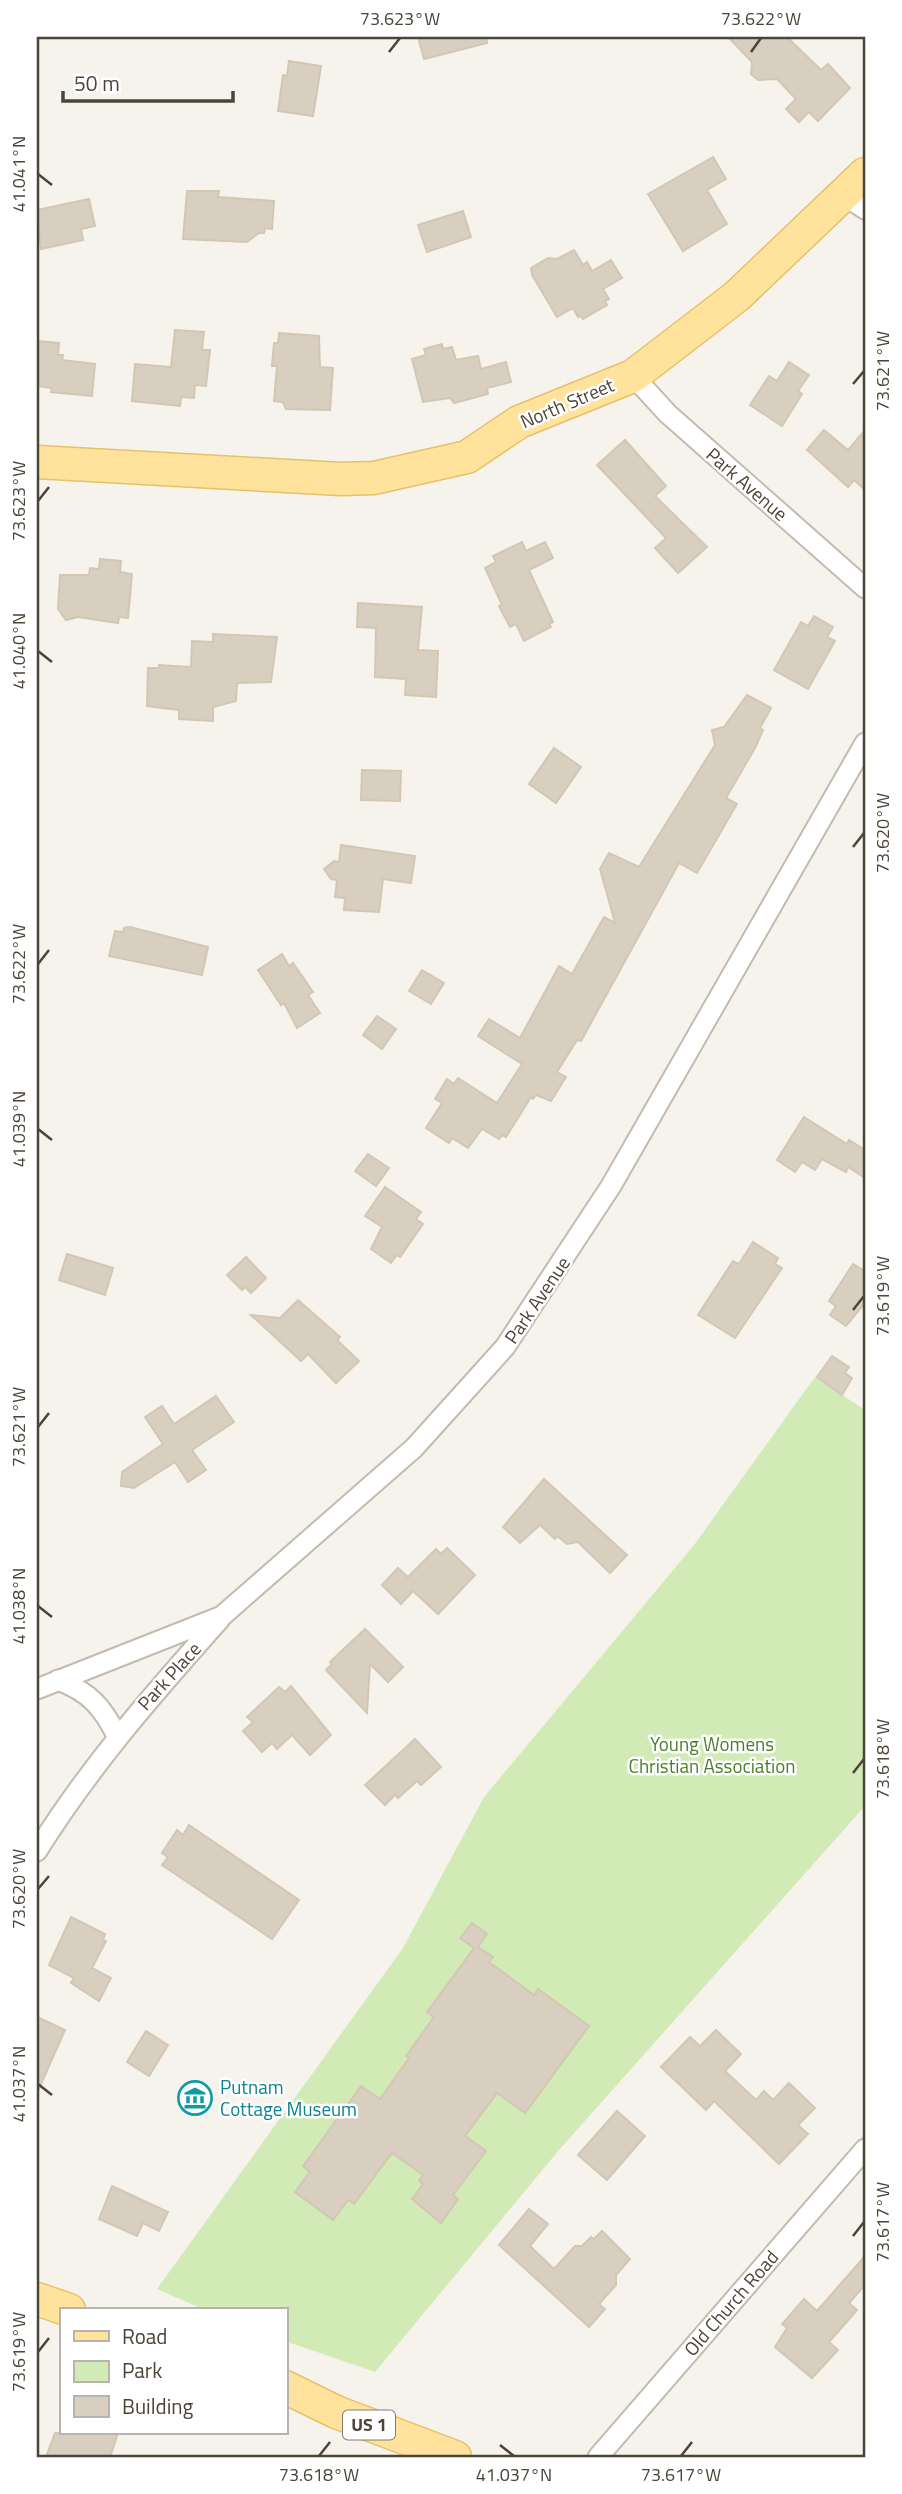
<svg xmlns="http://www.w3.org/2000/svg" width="902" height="2494" font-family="'Titillium Web',sans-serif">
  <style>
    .green { fill: #d2eab5 }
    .building { fill: #d8cfc1; stroke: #d3c7b4; stroke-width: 2 }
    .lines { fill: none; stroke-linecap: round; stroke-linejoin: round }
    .minor-casing { stroke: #c2bbae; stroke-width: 23 }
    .primary-casing { stroke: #e6c16a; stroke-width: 35 }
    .minor { stroke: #fff; stroke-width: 19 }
    .primary { stroke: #ffe39c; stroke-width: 32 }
    .ticks { fill: none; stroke: #4b4439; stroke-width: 2.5 }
    .labels { text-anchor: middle; stroke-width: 5; stroke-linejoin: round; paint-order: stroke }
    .shield { fill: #fff; stroke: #817c74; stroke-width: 2 }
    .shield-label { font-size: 18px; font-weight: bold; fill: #4b4439 }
    .street-label { font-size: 19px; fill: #4b4439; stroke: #fff }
    .park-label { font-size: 19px; fill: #4a7f2a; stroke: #fff }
    .culture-label { font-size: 19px; fill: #0d838f; stroke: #fff; text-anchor: start }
    .neatline { fill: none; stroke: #4b4439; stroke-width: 2.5 }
    .ticks-label { font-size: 18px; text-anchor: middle; fill: #4b4439 }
  </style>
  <rect width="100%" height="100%" fill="#f6f3ec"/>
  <polygon class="green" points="815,1377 865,1410 865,1806 559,2150 375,2372 285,2341 285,2310 205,2310 157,2289 403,1948 484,1797 694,1545"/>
  <g class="building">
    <polygon points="418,37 486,37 487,43 424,59"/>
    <polygon points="728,37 787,37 821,70 828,64 850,88 818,121 809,112 799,122 786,109 796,99 777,79 758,80 751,74 752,62"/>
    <polygon points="289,61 321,66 313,116 278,111 283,75 287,76"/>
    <polygon points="713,157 726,179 707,190 727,224 683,251 648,194"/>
    <polygon points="187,191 219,191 218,197 274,201 272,229 265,228 264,233 259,233 247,242 183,239"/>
    <polygon points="89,199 95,226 81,229 83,240 41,249 37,210"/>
    <polygon points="463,211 471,237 427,252 418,225"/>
    <polygon points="574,250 583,265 587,262 592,271 611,260 622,278 603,289 609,299 605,301 607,305 583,319 581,316 578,317 573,308 557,317 532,275 531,268 548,258 557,259"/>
    <polygon points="175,330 204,332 202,350 210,350 206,386 195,385 194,398 181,397 180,406 132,401 135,364 171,367"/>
    <polygon points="279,333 319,336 320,367 333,368 330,410 286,409 283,402 274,401 277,366 272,366 274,343 278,343"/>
    <polygon points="38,341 59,343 58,355 63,355 62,360 95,364 92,396 51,392 52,388 37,386"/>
    <polygon points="442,344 443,349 452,347 456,360 478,356 481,369 506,362 511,382 487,388 488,394 454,403 450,398 423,402 412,359 426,355 424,349"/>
    <polygon points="789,362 809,375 798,391 802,394 782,426 750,405 769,376 777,381"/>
    <polygon points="824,430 848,450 865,430 865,490 854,480 848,487 807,450"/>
    <polygon points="625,440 666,486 655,496 707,547 678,573 655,548 666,538 597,465"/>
    <polygon points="522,542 526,551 545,542 553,558 529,570 553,622 549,624 551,627 524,641 516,624 510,627 499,606 502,605 485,568 496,562 493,556"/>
    <polygon points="100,559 121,561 120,572 132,574 128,618 119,617 118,623 78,617 66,620 58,609 60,575 89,575 90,568 99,569"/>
    <polygon points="358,603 422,607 418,650 438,651 436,697 405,695 406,679 375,677 376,628 357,627"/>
    <polygon points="814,616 833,627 827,637 835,641 808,689 774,670 801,622 808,626"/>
    <polygon points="213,634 277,637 271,682 237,683 236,701 213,707 213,721 179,719 179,710 147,706 148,668 159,668 159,665 191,667 192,641 213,642"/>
    <polygon points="747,695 771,708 760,728 763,730 755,748 726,798 737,804 697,873 679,863 581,1041 577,1040 557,1072 566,1077 551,1101 536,1095 533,1099 531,1097 506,1137 502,1135 499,1139 482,1129 468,1148 452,1138 449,1143 426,1128 442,1103 435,1099 447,1079 454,1084 458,1078 497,1103 522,1064 478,1036 489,1019 520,1038 559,966 572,974 604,917 615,923 600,869 609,853 639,867 715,745 712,730 724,727"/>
    <polygon points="554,748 581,767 556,803 529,784"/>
    <polygon points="362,770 401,771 400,801 361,800"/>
    <polygon points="341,845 415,856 411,883 383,879 379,912 344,910 345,898 335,897 337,880 331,879 324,869 334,861 339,862"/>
    <polygon points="130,927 208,947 202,975 109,956 115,931 123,932 124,928"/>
    <polygon points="282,954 289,966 293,963 313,992 308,995 320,1013 297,1028 284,1003 281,1005 258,970"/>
    <polygon points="422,970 444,983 431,1004 409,991"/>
    <polygon points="377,1016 396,1029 382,1049 363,1035"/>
    <polygon points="804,1117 847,1144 849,1140 865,1150 865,1178 848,1167 846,1172 822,1159 815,1170 802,1162 795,1172 777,1160"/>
    <polygon points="368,1154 389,1168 376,1186 355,1171"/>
    <polygon points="385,1187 421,1212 416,1219 423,1224 400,1257 397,1255 391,1263 371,1249 382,1227 365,1216"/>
    <polygon points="753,1242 778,1258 775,1264 782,1268 735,1338 698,1315 733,1261 739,1264"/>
    <polygon points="67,1254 113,1268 105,1295 59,1280"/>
    <polygon points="246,1257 266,1278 251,1293 245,1287 242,1290 227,1275"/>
    <polygon points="853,1264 865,1271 865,1303 846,1326 830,1315 836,1306 829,1301"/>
    <polygon points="298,1300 340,1337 337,1340 359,1361 336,1383 308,1354 301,1361 251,1315 280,1318"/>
    <polygon points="832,1356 849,1367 845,1373 852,1378 842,1395 817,1377"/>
    <polygon points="216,1396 234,1422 192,1450 206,1470 188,1482 175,1462 134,1488 121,1486 122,1472 163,1444 145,1417 162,1406 174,1424"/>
    <polygon points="544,1479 627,1555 610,1573 578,1542 567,1544 557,1536 555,1539 540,1525 520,1543 503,1527"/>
    <polygon points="447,1548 475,1575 438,1614 413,1591 401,1604 382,1585 398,1568 408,1577 436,1549 441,1554"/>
    <polygon points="365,1629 403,1667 388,1682 370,1664 367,1713 326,1670 332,1664 330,1662"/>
    <polygon points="291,1686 331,1735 310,1755 292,1735 277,1749 272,1743 262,1752 243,1731 253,1722 247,1717 279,1687 285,1692"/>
    <polygon points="415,1739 441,1767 421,1785 417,1781 398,1798 395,1795 385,1805 365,1785"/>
    <polygon points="189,1825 299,1900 272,1939 162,1865 168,1857 162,1853 177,1830 183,1835"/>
    <polygon points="71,1917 105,1934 103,1940 106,1941 92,1968 111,1978 99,2001 71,1983 74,1978 49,1965"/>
    <polygon points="472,1923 487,1934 478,1947 493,1957 489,1962 534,1995 538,1989 589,2026 525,2113 497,2093 465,2136 486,2151 453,2195 458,2199 441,2223 412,2199 423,2184 419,2181 423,2175 392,2153 354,2204 348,2200 333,2220 295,2192 310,2172 303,2166 361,2086 380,2099 409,2058 406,2056 434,2017 427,2012 474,1948 460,1938"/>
    <polygon points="37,2017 65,2030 37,2093"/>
    <polygon points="716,2030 741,2054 725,2071 756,2100 764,2091 773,2100 789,2083 815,2108 798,2125 808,2134 779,2164 714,2101 706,2110 661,2067 690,2037 700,2046"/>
    <polygon points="146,2031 168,2045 149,2076 127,2062"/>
    <polygon points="617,2111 645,2136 607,2180 578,2155"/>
    <polygon points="112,2186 168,2212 159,2231 143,2223 137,2236 99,2219"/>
    <polygon points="529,2209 548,2224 530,2246 554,2269 575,2246 582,2246 591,2237 594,2239 602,2231 630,2259 616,2275 616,2285 599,2304 605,2309 589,2327 499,2245"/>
    <polygon points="865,2256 865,2285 849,2303 857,2310 829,2342 838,2350 812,2378 775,2347 787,2328 782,2324 804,2299 817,2311"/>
    <polygon points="55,2433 118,2433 110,2457 46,2457"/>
  </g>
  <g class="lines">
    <g class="minor-casing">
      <g id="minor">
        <polyline points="845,196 865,209"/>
        <polyline points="633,376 668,414 865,588"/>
        <path d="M58 1680C89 1692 102 1706 117 1736"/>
        <polyline points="37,1689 222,1616 414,1448 505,1347 611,1186 865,743"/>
        <path d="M37 1851C90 1766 154 1693 220 1619"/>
        <polyline points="598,2457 865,2149"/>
      </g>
    </g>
    <g class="primary-casing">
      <g id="primary">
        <polyline points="37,462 341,479 374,478 467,457 519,422 633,376 737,296 865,174"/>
        <polyline points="37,2299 69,2310"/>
        <polyline points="285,2387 336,2412 455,2457"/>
      </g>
    </g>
    <use href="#minor" class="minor"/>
    <use href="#primary" class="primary"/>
  </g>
  <path class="ticks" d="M389 52 400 38M751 52 761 38M38 174 52 185M853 384 864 371M38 501 49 487M38 651 52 662M853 847 864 833M38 964 49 950M38 1129 52 1140M853 1310 864 1296M38 1427 49 1413M38 1606 52 1617M853 1773 864 1759M38 1889 49 1876M38 2084 52 2095M853 2236 864 2222M38 2352 49 2338M500 2445 514 2456M319 2456 330 2442M681 2456 692 2442"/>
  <defs>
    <g id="museum-ring" transform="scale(1.75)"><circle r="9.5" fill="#fff" stroke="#0f9aa8" stroke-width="1.5"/><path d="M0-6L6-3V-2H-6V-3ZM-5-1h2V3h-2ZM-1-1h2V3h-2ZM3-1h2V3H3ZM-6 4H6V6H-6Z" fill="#0f9aa8"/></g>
  </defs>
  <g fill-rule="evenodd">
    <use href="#museum-ring" x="195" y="2098"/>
  </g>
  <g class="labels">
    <rect class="shield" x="343" y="2410.5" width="52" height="29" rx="5"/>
    <g class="shield-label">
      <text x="369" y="2431">US 1</text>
    </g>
    <g class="street-label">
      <text transform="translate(567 403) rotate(-23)" y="7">North Street</text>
      <text transform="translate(747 484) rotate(41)" y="7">Park Avenue</text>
      <text transform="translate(537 1300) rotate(-56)" y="7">Park Avenue</text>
      <text transform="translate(169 1676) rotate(-48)" y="7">Park Place</text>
      <text transform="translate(731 2303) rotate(-49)" y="7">Old Church Road</text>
    </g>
    <g class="park-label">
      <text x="712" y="1751">Young Womens<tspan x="712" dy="22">Christian Association</tspan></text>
    </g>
    <g class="culture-label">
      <text x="220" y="2094">Putnam<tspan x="220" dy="22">Cottage Museum</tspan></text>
    </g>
  </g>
  <rect width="902" height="2494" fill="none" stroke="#ffffff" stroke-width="77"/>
  <rect x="60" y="2308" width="228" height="126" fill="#ffffff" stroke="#b7b4b0" stroke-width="2"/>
  <rect x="74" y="2331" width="35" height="10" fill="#ffe39c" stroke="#b7b4b0" stroke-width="2"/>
  <text x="122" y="2344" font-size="21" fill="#4b4439">Road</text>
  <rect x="74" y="2361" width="35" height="21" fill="#d2eab5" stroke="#b7b4b0" stroke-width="2"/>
  <text x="122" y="2378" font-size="21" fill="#4b4439">Park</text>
  <rect x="74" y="2396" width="35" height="21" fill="#d8cfc1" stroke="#b7b4b0" stroke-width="2"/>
  <text x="122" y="2414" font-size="21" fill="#4b4439">Building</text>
  <path d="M63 91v10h170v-10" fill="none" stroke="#4b4439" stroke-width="3.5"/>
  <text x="74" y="91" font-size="21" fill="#4b4439" stroke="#ffffff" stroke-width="5" paint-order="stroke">50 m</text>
  <rect x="38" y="38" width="826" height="2418" class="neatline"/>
  <g class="ticks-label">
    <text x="400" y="25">73.623°W</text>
    <text x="761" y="25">73.622°W</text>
    <text transform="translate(19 174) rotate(-90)" y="6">41.041°N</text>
    <text transform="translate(883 371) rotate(-90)" y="6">73.621°W</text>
    <text transform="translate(19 501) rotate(-90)" y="6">73.623°W</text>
    <text transform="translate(19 651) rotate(-90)" y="6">41.040°N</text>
    <text transform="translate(883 833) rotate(-90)" y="6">73.620°W</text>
    <text transform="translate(19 964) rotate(-90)" y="6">73.622°W</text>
    <text transform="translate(19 1129) rotate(-90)" y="6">41.039°N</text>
    <text transform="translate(883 1296) rotate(-90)" y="6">73.619°W</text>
    <text transform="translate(19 1427) rotate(-90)" y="6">73.621°W</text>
    <text transform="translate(19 1606) rotate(-90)" y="6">41.038°N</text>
    <text transform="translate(883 1759) rotate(-90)" y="6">73.618°W</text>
    <text transform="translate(19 1889) rotate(-90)" y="6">73.620°W</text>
    <text transform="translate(19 2084) rotate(-90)" y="6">41.037°N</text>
    <text transform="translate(883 2222) rotate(-90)" y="6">73.617°W</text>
    <text transform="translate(19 2352) rotate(-90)" y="6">73.619°W</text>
    <text x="319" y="2481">73.618°W</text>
    <text x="514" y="2481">41.037°N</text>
    <text x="681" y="2481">73.617°W</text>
  </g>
</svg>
